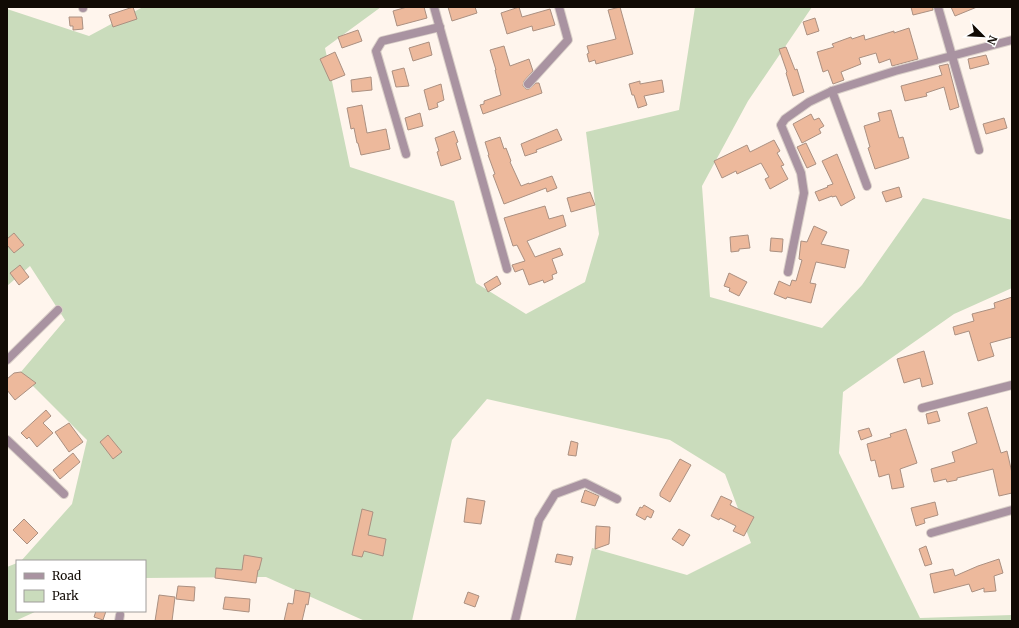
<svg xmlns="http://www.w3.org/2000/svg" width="1019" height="628" font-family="Merriweather,serif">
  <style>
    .green { fill: #cadcbc }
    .building { fill: #edb99c; stroke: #ab9081 }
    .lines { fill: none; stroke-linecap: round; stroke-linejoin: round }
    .minor-casing { stroke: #d9cfc8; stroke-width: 10 }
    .minor { stroke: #a993a1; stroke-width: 8 }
  </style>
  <rect width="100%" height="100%" fill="#fff5ed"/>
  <g class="green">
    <polygon points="143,7 381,7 325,48 350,167 454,201 476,283 526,314 585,282 599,234 586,132 679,110 695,7 812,7 748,101 702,186 710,297 822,328 862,285 923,198 1012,220 1012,288 954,314 843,392 839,453 920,618 1012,615 1012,621 575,621 592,548 687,575 751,543 725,474 670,440 487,399 452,440 412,621 365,621 266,577 145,578 145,561 21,561 72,504 87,440 20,373 65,320 30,266 7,286 7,9 89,36"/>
    <polygon points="17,563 17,611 37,611 15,621 7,621 7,567"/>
  </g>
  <g class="building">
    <polygon points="133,7 137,19 113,27 109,15"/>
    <polygon points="407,7 424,7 427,18 397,26 393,11"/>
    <polygon points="448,7 475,7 477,13 452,21"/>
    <polygon points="519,7 522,17 550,9 555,25 533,31 532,26 507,34 501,13"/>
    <polygon points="620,7 633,54 596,64 595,60 589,62 587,54 589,53 587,46 616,39 608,10"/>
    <polygon points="911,7 933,7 933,10 913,15"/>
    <polygon points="951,7 977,7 955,16"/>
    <polygon points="69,17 82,17 83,29 73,30 73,26 70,26"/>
    <polygon points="815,18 819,31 807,35 803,22"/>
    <polygon points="909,28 918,59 892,66 890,59 879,63 876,53 859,58 861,64 841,72 844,80 833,84 828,70 823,72 817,52 834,47 832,44 851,37 852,39 864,35 865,40 894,31 894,33"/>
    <polygon points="358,30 362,41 342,48 338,37"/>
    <polygon points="429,42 432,55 413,61 409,48"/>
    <polygon points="504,46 510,66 529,59 533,71 524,81 523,86 526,89 529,89 536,83 539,83 542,93 483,114 480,105 484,104 484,101 501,95 495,70 496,70 490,50"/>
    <polygon points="786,47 795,70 797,69 804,92 793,96 786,73 787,72 779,49"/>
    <polygon points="335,52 345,75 330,81 320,59"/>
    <polygon points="986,55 989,64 970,69 968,59"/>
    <polygon points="948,64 959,107 950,110 944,87 926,93 927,96 905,101 901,86 942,75 939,66"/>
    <polygon points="404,68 409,86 396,87 392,71"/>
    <polygon points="371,77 372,90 352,92 351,80"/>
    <polygon points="662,80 664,92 644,96 647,105 638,108 634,95 632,95 629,84 640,81 640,84"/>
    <polygon points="441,84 444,100 437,103 438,107 429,110 424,90"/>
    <polygon points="362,105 367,133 386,129 390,149 361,155 358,143 357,143 354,128 351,129 347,108"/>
    <polygon points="891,110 899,138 903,137 909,158 875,169 868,148 870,147 864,126 880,121 878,113"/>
    <polygon points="420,113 423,126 408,130 405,118"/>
    <polygon points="811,114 814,120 819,118 824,126 819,129 821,133 802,143 793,124"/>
    <polygon points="1004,118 1007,128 986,134 983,124"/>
    <polygon points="557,129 562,140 536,150 537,152 525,156 521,144"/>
    <polygon points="454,131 458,142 456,143 461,159 441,166 437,152 439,151 435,138"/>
    <polygon points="500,137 504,149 506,148 511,161 510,162 521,186 529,183 529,184 552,176 557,188 547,192 546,188 504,204 493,175 495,174 488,155 489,155 485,142"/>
    <polygon points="774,140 780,151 777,153 784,165 781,166 788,179 770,189 765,179 769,177 761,163 737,174 736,171 722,178 714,161 747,145 750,152"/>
    <polygon points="806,143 816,164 807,168 797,147"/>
    <polygon points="837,154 855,198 841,206 836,196 832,197 832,196 819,201 815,192 828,187 827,186 833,184 822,161"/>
    <polygon points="899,187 902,197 886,202 882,192"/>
    <polygon points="590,192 595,205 571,212 567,198"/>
    <polygon points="545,206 549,219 563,215 566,226 527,241 535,257 560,248 563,255 552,259 557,273 552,275 553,279 544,283 543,280 529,285 523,269 515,272 512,265 525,261 517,245 513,246 504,218"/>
    <polygon points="814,226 827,232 821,244 849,250 845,268 816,262 810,283 816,284 811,303 787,297 786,299 774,294 779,281 790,286 792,280 796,281 802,260 799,259 801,241 807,242"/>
    <polygon points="14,233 24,245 14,253 7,245 7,239"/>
    <polygon points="748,235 750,248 739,249 739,251 731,252 730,237"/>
    <polygon points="771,238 783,239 782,252 770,251"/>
    <polygon points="20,265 29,277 19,285 10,273"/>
    <polygon points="729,273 747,282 739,296 729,291 730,288 724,286"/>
    <polygon points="497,276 501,284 488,292 484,284"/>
    <polygon points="1012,297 1012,337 990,343 994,356 978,361 969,331 955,335 953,327 974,321 972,314 995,308 994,303"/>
    <polygon points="924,351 933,384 922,387 920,378 904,383 897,359"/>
    <polygon points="21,372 36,383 15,400 7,390 7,379 14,373"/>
    <polygon points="987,407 1001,453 1007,451 1012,473 1012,493 999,496 993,469 957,478 957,480 947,482 946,479 934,482 931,469 955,462 952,452 977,443 968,413"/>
    <polygon points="46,410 51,416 43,423 53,433 37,447 29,437 27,439 21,433"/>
    <polygon points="937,411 940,421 928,424 926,414"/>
    <polygon points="69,423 83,442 69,452 55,432"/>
    <polygon points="869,428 872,436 861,440 858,431"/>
    <polygon points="906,429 917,463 900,469 904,487 892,489 889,474 879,477 875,460 871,461 867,444 891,437 890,434"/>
    <polygon points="108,435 122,452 113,459 100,442"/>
    <polygon points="571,441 578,443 576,456 568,455"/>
    <polygon points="73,453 80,462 60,479 53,470"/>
    <polygon points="680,459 691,465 670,502 660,496 660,493"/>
    <polygon points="585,490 599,496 595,506 581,502"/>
    <polygon points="721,496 732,501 730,505 754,517 744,536 733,531 736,526 720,518 719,520 711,516"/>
    <polygon points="467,498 485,501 481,524 464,522"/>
    <polygon points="935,502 938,515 924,519 925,523 916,526 911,508"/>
    <polygon points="644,505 654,511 651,518 647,516 645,520 636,515 640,507 642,508"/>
    <polygon points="362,509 373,512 368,535 386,539 383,556 364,551 362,557 352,555"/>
    <polygon points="24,519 38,533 27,544 13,530"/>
    <polygon points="596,526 610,527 609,544 595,549"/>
    <polygon points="679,529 690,535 683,546 672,539"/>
    <polygon points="926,546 932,564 925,566 919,549"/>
    <polygon points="557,554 573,557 571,565 555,562"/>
    <polygon points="244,555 262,558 259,570 258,570 256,583 215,578 216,568 242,570"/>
    <polygon points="999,559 1003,573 994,576 996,591 984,592 984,588 972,592 969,584 934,593 930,574 953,569 955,576 978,566"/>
    <polygon points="178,586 195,587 194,601 176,599"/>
    <polygon points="295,590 310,593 308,605 306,604 302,621 284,621 288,603 293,604"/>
    <polygon points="468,592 479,596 475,607 464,603"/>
    <polygon points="159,595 175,597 172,621 155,621"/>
    <polygon points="225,597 250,599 249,612 223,609"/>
    <polygon points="96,611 106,611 103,620 94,617"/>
  </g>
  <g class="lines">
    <g class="minor-casing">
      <g id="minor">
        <polyline points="434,7 507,269"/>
        <polyline points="938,7 979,150"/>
        <polyline points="83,8 83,7"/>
        <polyline points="528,84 568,40 559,7"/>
        <polyline points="832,91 867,186"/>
        <polyline points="406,154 376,51 382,41 440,27"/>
        <polyline points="788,272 804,193 801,173 781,125 785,119 809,102 832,91 895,71 1012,40"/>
        <polyline points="7,360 58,310"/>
        <polyline points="922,408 1012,385"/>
        <polyline points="7,440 64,494"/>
        <polyline points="931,533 1012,510"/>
        <polyline points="119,621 120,615"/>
        <polyline points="515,621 539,520 555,494 585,483 617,499"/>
      </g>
    </g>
    <use href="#minor" class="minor"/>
  </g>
  <rect width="1019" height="628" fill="none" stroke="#110a04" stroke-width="16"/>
  <rect x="16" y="560" width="130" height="52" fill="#ffffff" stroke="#a09d9b"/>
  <rect x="24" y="573" width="20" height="6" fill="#a993a1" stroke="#a09d9b"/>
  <text x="52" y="580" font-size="12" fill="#110a04">Road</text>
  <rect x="24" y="590" width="20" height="12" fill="#cadcbc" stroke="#a09d9b"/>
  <text x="52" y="600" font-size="12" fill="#110a04">Park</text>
  <g transform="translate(983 36) rotate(114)" stroke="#ffffff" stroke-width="3" paint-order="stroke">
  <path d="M0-3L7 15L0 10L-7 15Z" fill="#110a04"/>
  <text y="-6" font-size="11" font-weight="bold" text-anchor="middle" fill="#110a04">N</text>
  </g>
</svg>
